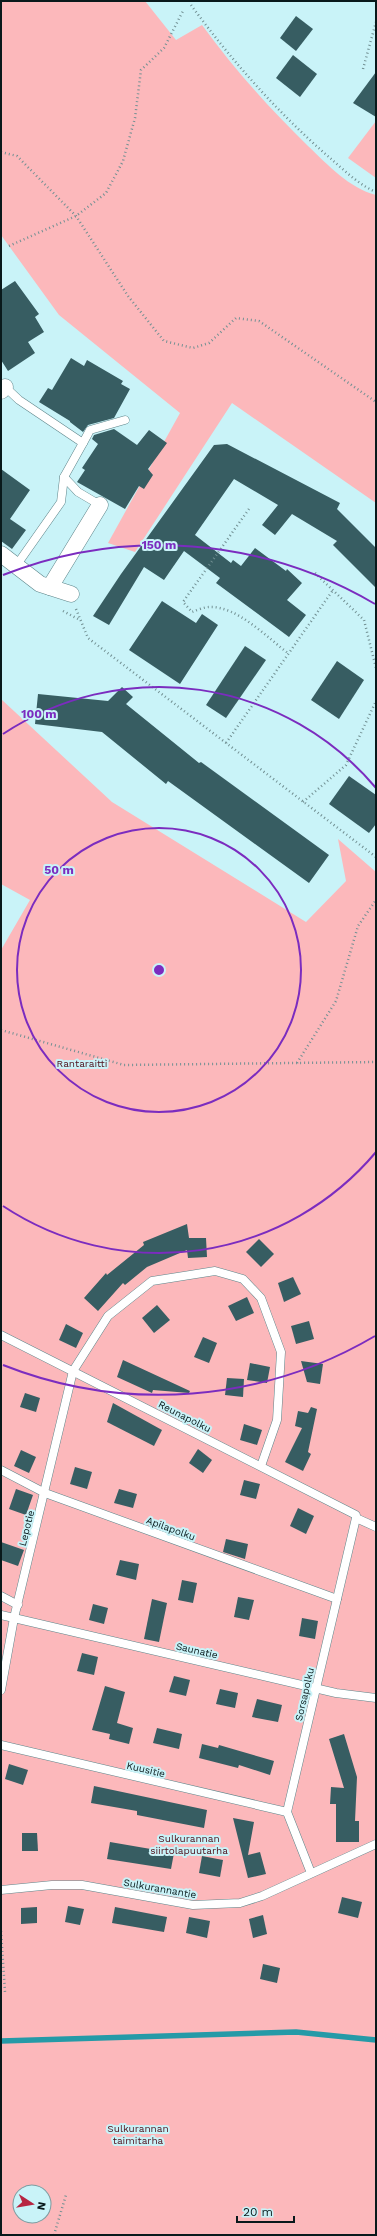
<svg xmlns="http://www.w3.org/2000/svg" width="377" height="2236" font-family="'Work Sans',sans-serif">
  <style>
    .green { fill: #fcb8bb; fill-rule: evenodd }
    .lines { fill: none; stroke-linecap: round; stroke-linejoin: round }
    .stream { stroke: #259aa7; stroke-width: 5.5 }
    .building { fill: #375d62 }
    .lane-casing { stroke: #5e858a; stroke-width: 9 }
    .street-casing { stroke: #5e858a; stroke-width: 17 }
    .path { stroke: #729093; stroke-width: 2.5; stroke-dasharray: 1 3; stroke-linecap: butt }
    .lane { stroke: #fff; stroke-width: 8 }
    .street { stroke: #fff; stroke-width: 16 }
    .ring { fill: none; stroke: #7b2cbf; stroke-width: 2 }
    .labels { text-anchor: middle; stroke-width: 4; stroke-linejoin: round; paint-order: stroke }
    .park-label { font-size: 10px; fill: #4e0e19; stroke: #c9f3f8 }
    .street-label { font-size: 10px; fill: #09191b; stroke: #c9f3f8 }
    .centre { fill: #7b2cbf; stroke: #c9f3f8; stroke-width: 2 }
    .ring-label { font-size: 12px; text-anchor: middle; font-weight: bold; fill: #7b2cbf; stroke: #c9f3f8; stroke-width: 4; stroke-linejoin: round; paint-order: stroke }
  </style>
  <rect width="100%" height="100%" fill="#c9f3f8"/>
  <g class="green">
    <path d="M1 1H145L176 40 202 25C234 69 269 108 308 146 328 165 349 188 376 195V503L232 403 135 552 108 543 180 413 59 315 1 235Z"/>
    <polygon points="376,121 376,178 348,158"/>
    <path d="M1 699 112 802 306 922 346 881 338 839 376 872V2235H1V950L30 900 1 884ZM20 2192H44V2216H20Z"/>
  </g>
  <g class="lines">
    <polyline class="stream" points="1,2041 296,2032 376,2040"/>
  </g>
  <g class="building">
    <polygon points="296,16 313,29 296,51 280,38"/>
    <polygon points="293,55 317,74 300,97 276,78"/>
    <polygon points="376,72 376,117 353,103"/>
    <polygon points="15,281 39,314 35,317 44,332 28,342 35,353 8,371 1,360 1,290"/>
    <polygon points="71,358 84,366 87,360 123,381 121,384 130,389 114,418 88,425 83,432 70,422 70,421 39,402 48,388 52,390"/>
    <polygon points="114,429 137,445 149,430 167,443 148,469 153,475 144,489 139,486 125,509 77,482 85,470 82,468 98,444 92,439 94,435"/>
    <polygon points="227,444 340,503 337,509 376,548 376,588 333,545 337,541 292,514 275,535 262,525 278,505 234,479 195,535 231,563 233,560 241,566 255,548 286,571 287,569 302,583 287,600 306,615 289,637 216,583 220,578 184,551 164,580 144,567 109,625 93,616 121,574 214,445"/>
    <polygon points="1,469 30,490 10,519 26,530 12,549 1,541"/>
    <polygon points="162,601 196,623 202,614 218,625 180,684 129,650"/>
    <polygon points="245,646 266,660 226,718 206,705"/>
    <polygon points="337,661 364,680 339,719 311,700"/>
    <polygon points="122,687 133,697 126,704 199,763 201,762 329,855 309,883 168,781 166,784 102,732 35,724 38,694 108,701"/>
    <polygon points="349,776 376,795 376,824 369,833 329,804"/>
    <polygon points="187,1224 189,1238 206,1238 207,1257 188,1258 187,1250 147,1267 125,1285 123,1283 98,1311 84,1298 106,1273 107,1275 144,1245 143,1242"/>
    <polygon points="259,1239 274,1254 261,1267 246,1252"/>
    <polygon points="293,1277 301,1294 284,1302 278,1283"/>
    <polygon points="247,1297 254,1313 236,1321 228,1306"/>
    <polygon points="157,1305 170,1320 154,1333 142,1318"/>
    <polygon points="309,1321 314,1339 296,1344 291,1326"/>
    <polygon points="66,1324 83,1333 76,1348 59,1340"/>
    <polygon points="203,1337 217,1343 209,1363 194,1357"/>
    <polygon points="123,1360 190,1391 189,1393 153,1390 152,1393 117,1377"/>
    <polygon points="301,1361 323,1364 320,1384 307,1382"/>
    <polygon points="250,1363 270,1367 267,1383 247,1380"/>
    <polygon points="227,1378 244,1379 243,1397 225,1395"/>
    <polygon points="25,1393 40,1398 36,1412 20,1407"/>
    <polygon points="113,1403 162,1430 154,1446 107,1422"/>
    <polygon points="311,1407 317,1409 308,1452 311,1454 303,1471 285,1462 302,1428 295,1426 298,1411 308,1413"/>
    <polygon points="244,1424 262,1430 257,1445 240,1440"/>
    <polygon points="198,1449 212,1460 203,1473 189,1463"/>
    <polygon points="21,1450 36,1457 29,1473 14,1466"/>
    <polygon points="75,1467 92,1472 87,1489 70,1484"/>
    <polygon points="244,1480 260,1484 256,1499 240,1495"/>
    <polygon points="16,1489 33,1495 26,1515 9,1509"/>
    <polygon points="119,1489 137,1494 133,1508 114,1503"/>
    <polygon points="298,1508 314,1516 306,1534 290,1526"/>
    <polygon points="226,1539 248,1544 245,1559 223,1552"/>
    <polygon points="1,1542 24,1550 18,1566 1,1560"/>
    <polygon points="120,1560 139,1564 136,1580 116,1575"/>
    <polygon points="182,1580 197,1583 193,1603 178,1600"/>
    <polygon points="238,1597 254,1600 249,1620 234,1617"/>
    <polygon points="152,1599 167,1603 159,1642 144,1639"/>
    <polygon points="93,1604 108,1608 104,1624 89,1620"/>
    <polygon points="302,1618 318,1621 315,1639 299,1636"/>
    <polygon points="82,1653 98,1657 94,1675 77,1671"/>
    <polygon points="174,1676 190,1680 186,1696 169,1692"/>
    <polygon points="105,1686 125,1692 117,1723 133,1728 129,1744 109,1739 110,1734 92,1730"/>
    <polygon points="220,1689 238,1693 235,1708 216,1704"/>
    <polygon points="257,1699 282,1705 278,1722 252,1717"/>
    <polygon points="157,1728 182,1734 179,1749 153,1743"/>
    <polygon points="344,1734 357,1777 355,1821 359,1821 359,1842 336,1842 336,1804 330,1804 331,1787 344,1788 329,1739"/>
    <polygon points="202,1744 218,1748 219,1745 274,1761 270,1775 239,1765 238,1768 199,1758"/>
    <polygon points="9,1764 28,1770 23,1785 5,1779"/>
    <polygon points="94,1786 207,1810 204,1828 137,1815 137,1811 91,1803"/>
    <polygon points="233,1818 254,1822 248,1855 260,1852 266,1874 248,1878"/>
    <polygon points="22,1833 37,1833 38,1851 22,1851"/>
    <polygon points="110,1842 174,1853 171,1869 107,1859"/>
    <polygon points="202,1856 223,1860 220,1877 199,1873"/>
    <polygon points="342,1897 362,1902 358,1918 338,1913"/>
    <polygon points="68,1906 84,1909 80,1925 65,1922"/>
    <polygon points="37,1907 37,1923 21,1924 21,1908"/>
    <polygon points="115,1907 167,1917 164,1932 112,1923"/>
    <polygon points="263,1915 267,1934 253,1938 249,1919"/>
    <polygon points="189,1917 210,1921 207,1938 186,1933"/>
    <polygon points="263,1964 280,1968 277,1983 260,1979"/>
  </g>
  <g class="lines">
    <g class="lane-casing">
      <g id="lane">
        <polyline points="3,385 19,400 83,443 90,430 125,420"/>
        <polyline points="64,477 78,492 100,505"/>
        <polyline points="16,566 61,502 64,477 83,443"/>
        <polyline points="1,1335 356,1515 356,1518"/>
        <polyline points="1,1470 45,1493 337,1599"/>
        <polyline points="356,1518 376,1527"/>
        <polyline points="1,1596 18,1605"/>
        <polyline points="1,1615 336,1693 376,1698"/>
        <polyline points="1,1690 14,1618 73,1371 108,1316 152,1281 215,1271 243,1279 261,1298 281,1352 277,1420 261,1466"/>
        <polyline points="1,1745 287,1812"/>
        <polyline points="311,1873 287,1812 356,1518"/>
        <polyline points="1,1890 52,1885 82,1885 193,1905 240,1903 262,1896 376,1844"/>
      </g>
    </g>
    <g class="street-casing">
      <g id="street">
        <polyline points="1,391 5,387"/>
        <polyline points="1,554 40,584 71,594"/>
        <polyline points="50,587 100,505"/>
      </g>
    </g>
    <g class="path">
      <path d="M191 5C231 60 278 113 330 158 344 170 359 185 376 192"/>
      <polyline points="363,69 376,22"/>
      <polyline points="1,152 17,156 76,216 128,296 164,341 193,348 209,343 236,318 259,321 376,402"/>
      <polyline points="9,246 76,216 106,193 123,161 135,118 141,70 164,48 183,11"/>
      <path d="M249 509 183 602 192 612C197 610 204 607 210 607 237 606 268 638 289 654"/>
      <polyline points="315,573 364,620 376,668"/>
      <polyline points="76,609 88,638 376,857"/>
      <polyline points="63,611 80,620"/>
      <polyline points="226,743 333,590"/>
      <polyline points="303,802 346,765 376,701"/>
      <polyline points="1,1030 124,1065 376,1062"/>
      <polyline points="297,1063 336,1001 358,926 376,900"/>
      <polyline points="1,1931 5,1992"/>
      <polyline points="54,2235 66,2195"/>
    </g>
    <use href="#lane" class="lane"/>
    <use href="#street" class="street"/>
  </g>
  <g class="ring">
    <circle cx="159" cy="970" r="142"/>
    <path d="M376 1152A283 283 0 0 1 3 1206M3 734A283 283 0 0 1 376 788"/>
    <path d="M375 1336A425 425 0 0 1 3 1365M3 575A425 425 0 0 1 375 604"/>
  </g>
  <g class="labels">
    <g class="park-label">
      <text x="82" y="1067">Rantaraitti</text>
      <text x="189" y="1842">Sulkurannan<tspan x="189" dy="12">siirtolapuutarha</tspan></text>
      <text x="138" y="2132">Sulkurannan<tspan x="138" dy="12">taimitarha</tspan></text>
    </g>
    <g class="street-label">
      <text transform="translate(185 1416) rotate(27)" y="4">Reunapolku</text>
      <text transform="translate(26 1528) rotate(-76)" y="4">Lepotie</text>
      <text transform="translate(171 1528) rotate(20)" y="4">Apilapolku</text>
      <text transform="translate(197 1650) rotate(13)" y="4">Saunatie</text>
      <text transform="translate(304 1694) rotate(-77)" y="4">Sorsapolku</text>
      <text transform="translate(146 1769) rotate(13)" y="4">Kuusitie</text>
      <text transform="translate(160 1888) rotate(10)" y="4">Sulkurannantie</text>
    </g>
  </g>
  <circle cx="159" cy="970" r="6" class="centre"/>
  <g class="ring-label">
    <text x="159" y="549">150 m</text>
    <text x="39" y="718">100 m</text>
    <text x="59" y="874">50 m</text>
  </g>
  <rect width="377" height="2236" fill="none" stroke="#09191b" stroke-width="4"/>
  <g transform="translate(32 2204) rotate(102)"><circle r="19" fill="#c9f3f8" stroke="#7c9ca0"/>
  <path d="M0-3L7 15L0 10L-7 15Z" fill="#b72642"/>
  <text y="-6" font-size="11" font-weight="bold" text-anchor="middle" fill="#09191b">N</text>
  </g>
  <path d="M237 2216v6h57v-6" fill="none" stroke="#09191b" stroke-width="2"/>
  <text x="243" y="2216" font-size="12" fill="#09191b" stroke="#c9f3f8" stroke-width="3" paint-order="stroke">20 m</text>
</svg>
